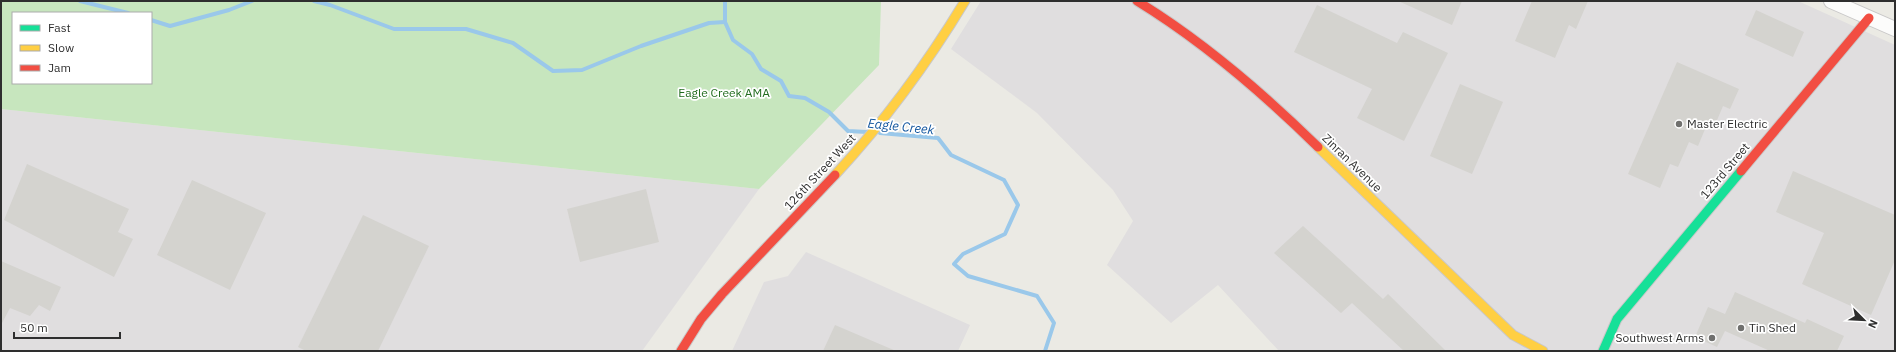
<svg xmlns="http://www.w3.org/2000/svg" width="1896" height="352" font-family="'IBM Plex Sans',sans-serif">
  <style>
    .industrial { fill: #e0dedf }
    .green { fill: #c7e6be; fill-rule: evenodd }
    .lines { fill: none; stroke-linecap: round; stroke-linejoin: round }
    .stream { stroke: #9ac8ea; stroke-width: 4 }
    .building { fill: #d4d3cf }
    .street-casing { stroke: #c9c8c8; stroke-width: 16 }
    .fast-casing { stroke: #c9c8c8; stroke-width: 11 }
    .slow-casing { stroke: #c9c8c8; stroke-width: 11 }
    .jam-casing { stroke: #c9c8c8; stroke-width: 11 }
    .street { stroke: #fcfcfb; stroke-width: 14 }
    .fast { stroke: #16e098; stroke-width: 9 }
    .slow { stroke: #ffcf43; stroke-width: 9 }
    .jam { stroke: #f24e42; stroke-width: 9 }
    .poi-dot { fill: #70706e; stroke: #fff; stroke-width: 1.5 }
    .labels { text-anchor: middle; stroke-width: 3.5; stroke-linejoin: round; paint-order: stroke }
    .park-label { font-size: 12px; fill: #206b1d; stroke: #fff }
    .poi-label { font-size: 12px; fill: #2e2e2e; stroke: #fff; text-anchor: start }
    .street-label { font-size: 12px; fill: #2e2e2e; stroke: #fff }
    .water-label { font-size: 13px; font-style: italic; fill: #11559e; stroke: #fff }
  </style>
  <rect width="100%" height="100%" fill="#ebeae4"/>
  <g class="industrial">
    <polygon points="981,1 1798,1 1895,45 1895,351 1279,351 1218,285 1171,323 1107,265 1133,221 1113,190 1037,113 951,49"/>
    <polygon points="1,109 759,189 642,351 1,351"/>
    <polygon points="806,252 970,325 958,351 732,351 764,282 788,276"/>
  </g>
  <path class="green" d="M1 1H881L879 65 759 189 1 109ZM13 13H151V83H13Z"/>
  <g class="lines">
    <g class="stream">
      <polyline points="80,1 128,13"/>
      <polyline points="314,1 330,5 394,29 466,29 513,43 553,71 582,70 641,46 709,23 725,22"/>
      <polyline points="725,1 725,22 733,40 752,54 761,69 781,81 789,96 805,98 829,112 848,131 867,132"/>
      <polyline points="151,20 170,26 229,10 252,1"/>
      <polyline points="880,133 938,138 951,155 1004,180 1018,205 1005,234 963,254 954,264 968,276 1037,296 1054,323 1045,351"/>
    </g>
  </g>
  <g class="building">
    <polygon points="1398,1 1462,1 1452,25"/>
    <polygon points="1532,1 1588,1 1576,29 1569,25 1555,58 1515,41"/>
    <polygon points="1317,5 1397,43 1403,32 1448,53 1404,141 1357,118 1372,89 1294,52"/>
    <polygon points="1756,10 1804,32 1793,57 1745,35"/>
    <polygon points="1677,62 1739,89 1730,109 1723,106 1715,125 1708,122 1698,146 1689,142 1678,167 1670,164 1660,188 1628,174"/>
    <polygon points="1460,84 1503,102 1472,174 1430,156"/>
    <polygon points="27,164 129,209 118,232 133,239 114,277 4,220"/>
    <polygon points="1793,171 1895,215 1895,260 1871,315 1802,284 1824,233 1776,212"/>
    <polygon points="192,180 266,213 230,290 157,255"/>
    <polygon points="646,189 659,242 580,262 567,209"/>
    <polygon points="363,215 429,246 378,351 306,351 298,347"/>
    <polygon points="1303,226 1383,299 1388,294 1446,351 1404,351 1352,303 1341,313 1274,253"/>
    <polygon points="1,261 61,287 50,311 39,305 30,316 10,308 1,325"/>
    <polygon points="1735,292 1805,323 1807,319 1844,336 1837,351 1770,351 1725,331 1717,347 1695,337 1708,307 1725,314"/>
    <polygon points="835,325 896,351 823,351"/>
  </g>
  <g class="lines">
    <g class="street-casing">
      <polyline id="street" points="1831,1 1895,29"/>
    </g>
    <g class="fast-casing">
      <polyline id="fast" points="1603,351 1617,319 1741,171"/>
    </g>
    <g class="slow-casing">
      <g id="slow">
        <polyline points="1318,147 1513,335 1543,351"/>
        <path d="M835 175C885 121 927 64 965 1"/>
      </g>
    </g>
    <g class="jam-casing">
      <g id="jam">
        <path d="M1137 1C1204 42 1262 92 1318 147"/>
        <polyline points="1741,171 1869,18"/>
        <polyline points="681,351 701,319 722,294 835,175"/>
      </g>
    </g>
    <use href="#street" class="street"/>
    <use href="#fast" class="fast"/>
    <use href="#slow" class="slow"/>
    <use href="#jam" class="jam"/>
  </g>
  <g class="poi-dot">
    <circle cx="1679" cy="124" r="4"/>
    <circle cx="1741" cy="328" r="4"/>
    <circle cx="1712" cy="338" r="4"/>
  </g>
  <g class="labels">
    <g class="park-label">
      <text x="724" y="97">Eagle Creek AMA</text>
    </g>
    <g class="poi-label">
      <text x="1687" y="128">Master Electric</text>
      <text x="1749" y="332">Tin Shed</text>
      <text x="1704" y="342" text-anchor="end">Southwest Arms</text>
    </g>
    <g class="street-label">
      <text transform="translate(1352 163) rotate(44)" y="4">Zinran Avenue</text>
      <text transform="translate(1725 171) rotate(-50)" y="4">123rd Street</text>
      <text transform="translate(820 172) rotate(-47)" y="4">126th Street West</text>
    </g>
    <g class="water-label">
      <text transform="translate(901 126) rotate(6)" y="5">Eagle Creek</text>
    </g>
  </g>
  <rect width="1896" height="352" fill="none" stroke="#2e2e2e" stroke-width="4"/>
  <rect x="12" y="12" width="140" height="72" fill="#ffffff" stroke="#ababab"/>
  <rect x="20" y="25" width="20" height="6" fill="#16e098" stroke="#ababab"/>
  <text x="48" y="32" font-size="12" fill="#2e2e2e">Fast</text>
  <rect x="20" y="45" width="20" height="6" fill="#ffcf43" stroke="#ababab"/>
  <text x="48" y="52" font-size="12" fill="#2e2e2e">Slow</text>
  <rect x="20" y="65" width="20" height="6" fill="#f24e42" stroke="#ababab"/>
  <text x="48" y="72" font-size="12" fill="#2e2e2e">Jam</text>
  <g transform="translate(1864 320) rotate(114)" stroke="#ffffff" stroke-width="3" paint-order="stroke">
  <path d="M0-3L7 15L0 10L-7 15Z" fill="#2e2e2e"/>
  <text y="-6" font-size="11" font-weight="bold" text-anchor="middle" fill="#2e2e2e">N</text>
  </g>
  <path d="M14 332v6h106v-6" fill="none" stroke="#2e2e2e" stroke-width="2"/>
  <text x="20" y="332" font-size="12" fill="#2e2e2e" stroke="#ffffff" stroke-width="3" paint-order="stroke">50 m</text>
</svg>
